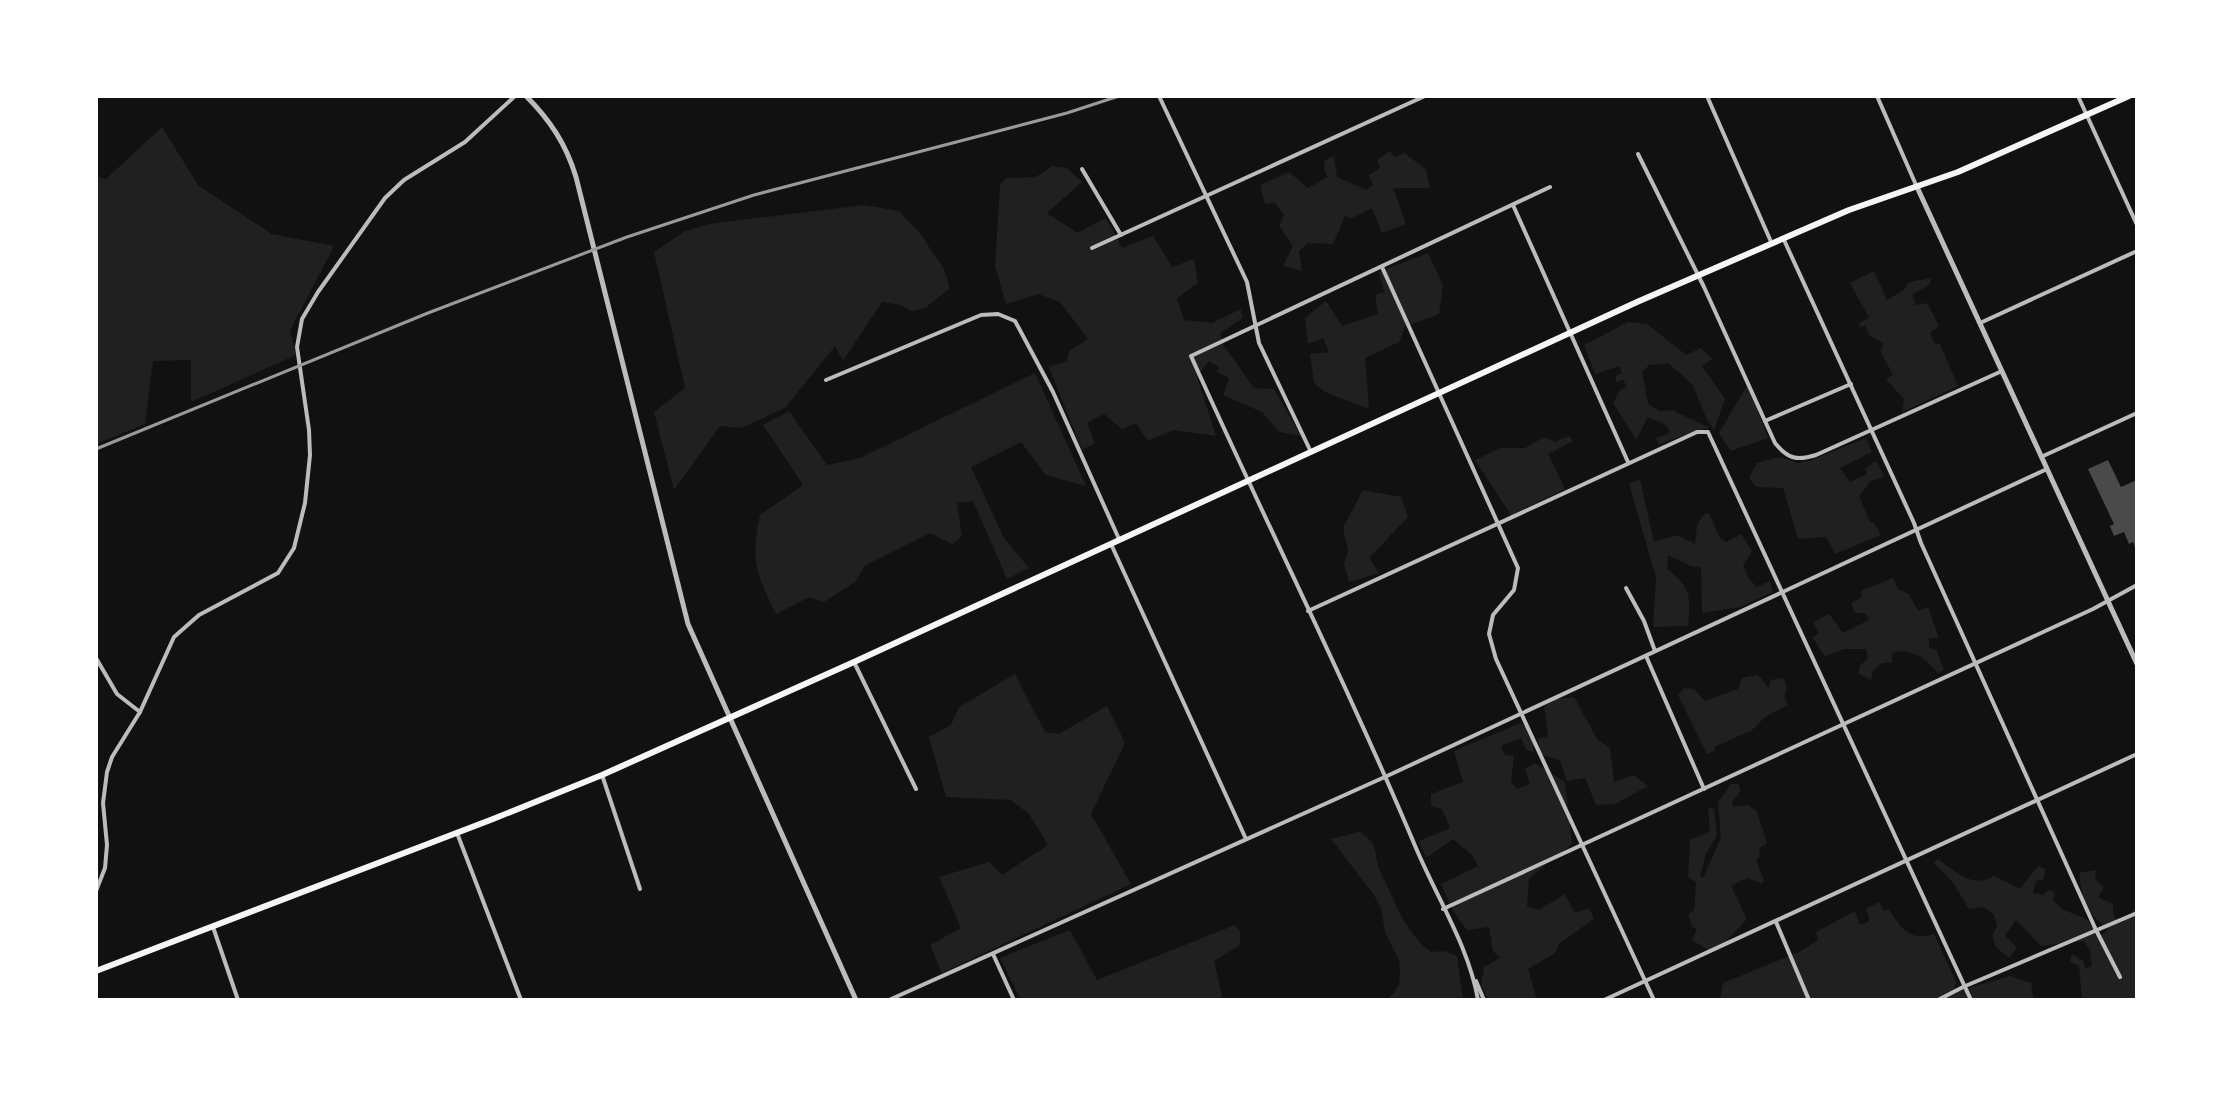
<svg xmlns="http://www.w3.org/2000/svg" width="2233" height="1096" font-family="'Nunito Sans',sans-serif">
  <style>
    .green { fill: #202020 }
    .building { fill: #4a4a4a }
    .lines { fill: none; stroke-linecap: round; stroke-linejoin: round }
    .minor { stroke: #bcbcbc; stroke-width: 4 }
    .tertiary { stroke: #bcbcbc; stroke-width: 5 }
    .primary { stroke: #f5f5f5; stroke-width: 6 }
    .rail { stroke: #9a9a9a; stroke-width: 3 }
  </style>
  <rect width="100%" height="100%" fill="#111"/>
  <g class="green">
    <polygon points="162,127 198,185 272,234 334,246 290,331 296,355 191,402 191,360 153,361 145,424 96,444 96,176 106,179"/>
    <polygon points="1390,151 1395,157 1404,153 1426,169 1430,188 1393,188 1406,224 1382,233 1372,208 1352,218 1345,216 1333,244 1308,243 1299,251 1302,271 1283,266 1293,246 1279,225 1284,215 1275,203 1265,204 1260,185 1289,172 1308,188 1328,177 1324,170 1325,160 1334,156 1337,177 1366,190 1373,185 1369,175 1380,168 1377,160"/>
    <polygon points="1052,166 1067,168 1082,182 1047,213 1077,233 1106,218 1122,248 1153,236 1172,267 1194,259 1198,283 1177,298 1184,320 1212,323 1241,309 1243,318 1220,333 1224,346 1254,388 1274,389 1301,436 1279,432 1262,412 1223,395 1229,378 1217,372 1219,367 1209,361 1197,377 1216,436 1173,430 1148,441 1136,423 1122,429 1104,414 1087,423 1095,443 1082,450 1049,367 1067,361 1069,351 1088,339 1060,302 1038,294 1006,304 995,266 1000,184 1006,178 1036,177"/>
    <polygon points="864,205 899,211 919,232 944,269 950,288 925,308 912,311 901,305 882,302 843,361 835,346 786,407 742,428 720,426 674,490 654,412 685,388 654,252 683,232 709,224"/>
    <polygon points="1428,253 1443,285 1439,314 1405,327 1399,342 1365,358 1369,409 1325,392 1314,383 1310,354 1329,352 1323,338 1308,344 1305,318 1326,301 1342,326 1378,314 1375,295 1384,292 1379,272"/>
    <polygon points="1874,271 1887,300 1904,290 1909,282 1932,278 1929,285 1912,295 1916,305 1927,303 1939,326 1930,333 1934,343 1940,344 1958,386 1902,412 1904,399 1886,379 1893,375 1880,350 1884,344 1869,335 1865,326 1860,327 1859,323 1869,318 1850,283"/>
    <polygon points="1628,322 1647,324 1686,355 1701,348 1712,359 1702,366 1725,399 1714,430 1707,420 1693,385 1668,363 1649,365 1642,372 1648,404 1660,411 1672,410 1710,428 1698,430 1659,444 1656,438 1670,433 1666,425 1648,417 1636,440 1613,403 1620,390 1627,386 1623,380 1616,382 1616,376 1622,373 1619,366 1595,374 1584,345"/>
    <path d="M1035 373 1086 486 1046 475 1021 442 971 467 1004 538 1029 568 1007 579 973 501 957 503 962 536 952 544 930 533 864 566 856 581 824 602 809 597 776 614C756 572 750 562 760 515L803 485 763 425 789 411 827 465 860 458Z"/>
    <polygon points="1746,387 1750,390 1768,438 1731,451 1719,433"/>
    <polygon points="1569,436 1573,441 1548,454 1565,489 1511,515 1475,460 1500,448 1525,448 1544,437 1555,442"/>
    <polygon points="1866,438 1872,452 1840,468 1850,482 1867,474 1865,469 1876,461 1885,477 1871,481 1859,496 1870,522 1874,522 1881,535 1835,554 1826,537 1798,539 1783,488 1756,487 1749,478 1757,463 1779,457 1798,463 1809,461"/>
    <path d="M1640 479 1654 542 1677 535 1695 544 1697 525 1704 514H1709L1720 538 1726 542 1741 534 1752 551 1743 566 1749 579 1757 587 1770 581 1772 592 1740 607 1702 613 1701 567 1691 566 1668 555 1667 569C1691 587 1691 597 1688 626L1653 627 1656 577 1629 484Z"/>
    <polygon points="1363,490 1401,497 1408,517 1369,558 1379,573 1349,582 1344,564 1348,550 1343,528"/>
    <path d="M1893 578 1898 589 1909 594 1918 611 1928 607 1939 638H1929V647L1937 651 1944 670 1938 673C1927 659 1911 647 1892 653V662L1882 663 1873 670 1871 680 1859 674V666L1868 659 1866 649H1844L1825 656 1812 637 1819 633 1813 622 1829 614 1843 633 1869 620 1865 613H1855L1851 603 1862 597 1861 591Z"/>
    <polygon points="1015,674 1045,732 1059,734 1107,706 1125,743 1091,814 1131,884 942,973 930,945 961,928 939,877 989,862 1002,875 1048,845 1029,814 1011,800 946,797 929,737 951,725 959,707"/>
    <polygon points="1758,675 1769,688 1770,680 1784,678 1787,689 1784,696 1788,705 1765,717 1752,730 1714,747 1715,751 1707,754 1678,695 1684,688 1694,689 1705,701 1738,689 1742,678"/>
    <polygon points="1574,697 1597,739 1610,748 1614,782 1634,775 1648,786 1615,804 1596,805 1585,778 1567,781 1560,760 1541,755 1538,739 1548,736 1544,706 1557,699"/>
    <polygon points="1520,723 1531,730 1534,752 1526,750 1521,738 1501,746 1505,755 1514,756 1511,781 1517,789 1530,784 1525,769 1535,763 1565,782 1572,844 1529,878 1527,906 1539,910 1565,894 1575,913 1589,908 1594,919 1560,943 1555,953 1528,969 1537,1000 1488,1000 1481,985 1484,967 1500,958 1493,951 1489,927 1467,930 1454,913 1441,884 1478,866 1472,855 1453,839 1426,858 1419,841 1450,828 1442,809 1431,806 1431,794 1463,782 1454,751"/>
    <polygon points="1731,784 1738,784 1741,790 1732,803 1733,807 1749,805 1757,812 1767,843 1760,848 1759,857 1756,860 1764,881 1762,884 1747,878 1731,886 1747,919 1725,942 1708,950 1692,940 1697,930 1692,926 1688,915 1694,910 1696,882 1688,877 1690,840 1710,831 1708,808 1714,809 1717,835 1706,854 1700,876 1703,878 1721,838 1718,802"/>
    <path d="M1359 832C1381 844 1372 853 1381 873 1395 901 1405 933 1431 952L1444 951 1457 956 1463 1000H1388L1399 985 1400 970 1399 960 1385 932 1381 908 1374 895 1331 839Z"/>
    <path d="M1938 859C1957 872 1971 889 1994 876L2020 889 2038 866 2045 869 2044 879 2036 881 2033 893 2043 895 2049 890 2055 892 2053 901 2062 909 2086 919 2100 936 2108 930C2086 910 2083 903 2079 873L2096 870 2095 879 2104 887 2098 897 2113 904 2114 918 2122 923 2134 909H2137V1000H2082L2079 966 2070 962 2072 954 2083 961 2086 969 2092 966 2090 950 2084 941 2041 946 2016 920 2005 935 2017 948 2009 958 1996 947 1992 936 1997 926 1994 915 1984 907 1969 909 1953 883 1934 863Z"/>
    <path d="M1879 902 1884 911 1889 910C1903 929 1907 941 1934 934L1956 982 1953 991 1937 1000H1720L1723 983 1799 952 1818 940 1816 932 1855 911 1860 925 1870 921 1866 909Z"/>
    <polygon points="1235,925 1240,932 1240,945 1214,961 1223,1000 1021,1000 1000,958 1070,930 1097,980"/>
    <polygon points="2010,976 2031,983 2034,1000 1940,1000 1955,992"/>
  </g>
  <polygon class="building" points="2108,460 2121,487 2137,480 2137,552 2133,542 2129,544 2124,532 2114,536 2110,526 2114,524 2088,469"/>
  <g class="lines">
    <g class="minor">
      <polyline points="1159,96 1247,282 1259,343 1311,452"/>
      <polyline points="1707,96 1772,244"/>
      <polyline points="1877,96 1916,185"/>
      <polyline points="2078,96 2137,225"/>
      <path d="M1638 154 1704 287 1775 443C1788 459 1797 461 1816 455L2002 371"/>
      <polyline points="1082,169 1121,235"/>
      <polyline points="1513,205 1628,462"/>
      <polyline points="1784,240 1914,523 1921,543 2096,930 2120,977"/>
      <polyline points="1092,248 1425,96"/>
      <polyline points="1382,267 1518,568 1514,590 1493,615 1489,634 1496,659 1654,1000"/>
      <polyline points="1980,323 2137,251"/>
      <polyline points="826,380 981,315 998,314 1015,321 1053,392 1119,539"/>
      <polyline points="1765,421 1851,384"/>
      <polyline points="2041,457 2137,413"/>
      <polyline points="1111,544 1246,839"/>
      <polyline points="1626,588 1644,621 1655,651"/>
      <polyline points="1308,611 1697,432 1708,432 1971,1000"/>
      <polyline points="1646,656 1704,789"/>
      <polyline points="96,658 117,694 140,712"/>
      <polyline points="854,662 916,789"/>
      <polyline points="602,775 640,889"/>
      <polyline points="457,833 521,1000"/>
      <polyline points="96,891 105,868 107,845 103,803 107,772 112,757 140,712 174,637 199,615 278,573 294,548 305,503 310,455 309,430 297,347 302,319 318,292 385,198 404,180 465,142 515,96"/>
      <polyline points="1443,909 2093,609 2137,585"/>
      <polyline points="1776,922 1809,1000"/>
      <polyline points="213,927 238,1000"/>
      <polyline points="993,954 1014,1000"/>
      <polyline points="1476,981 1484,1000"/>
      <polyline points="889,1000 1387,776 2047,469"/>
      <path d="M1478 1000C1469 947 1437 898 1416 848 1346 682 1265 521 1191 356L1550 187"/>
      <polyline points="1604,1000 2137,754"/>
      <polyline points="1938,1000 1963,987 2137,913"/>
    </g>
    <g class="tertiary">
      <path d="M526 96C550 120 566 144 576 177L688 624 856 1000"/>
      <polyline points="1917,187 2137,664"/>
    </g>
    <polyline class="primary" points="96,971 493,819 602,775 854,662 1637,302 1849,210 1958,172 2129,96"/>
    <polyline class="rail" points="96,449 428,313 627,237 754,195 1067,113 1119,96"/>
  </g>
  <rect width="2233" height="1096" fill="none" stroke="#ffffff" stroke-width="196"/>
</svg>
